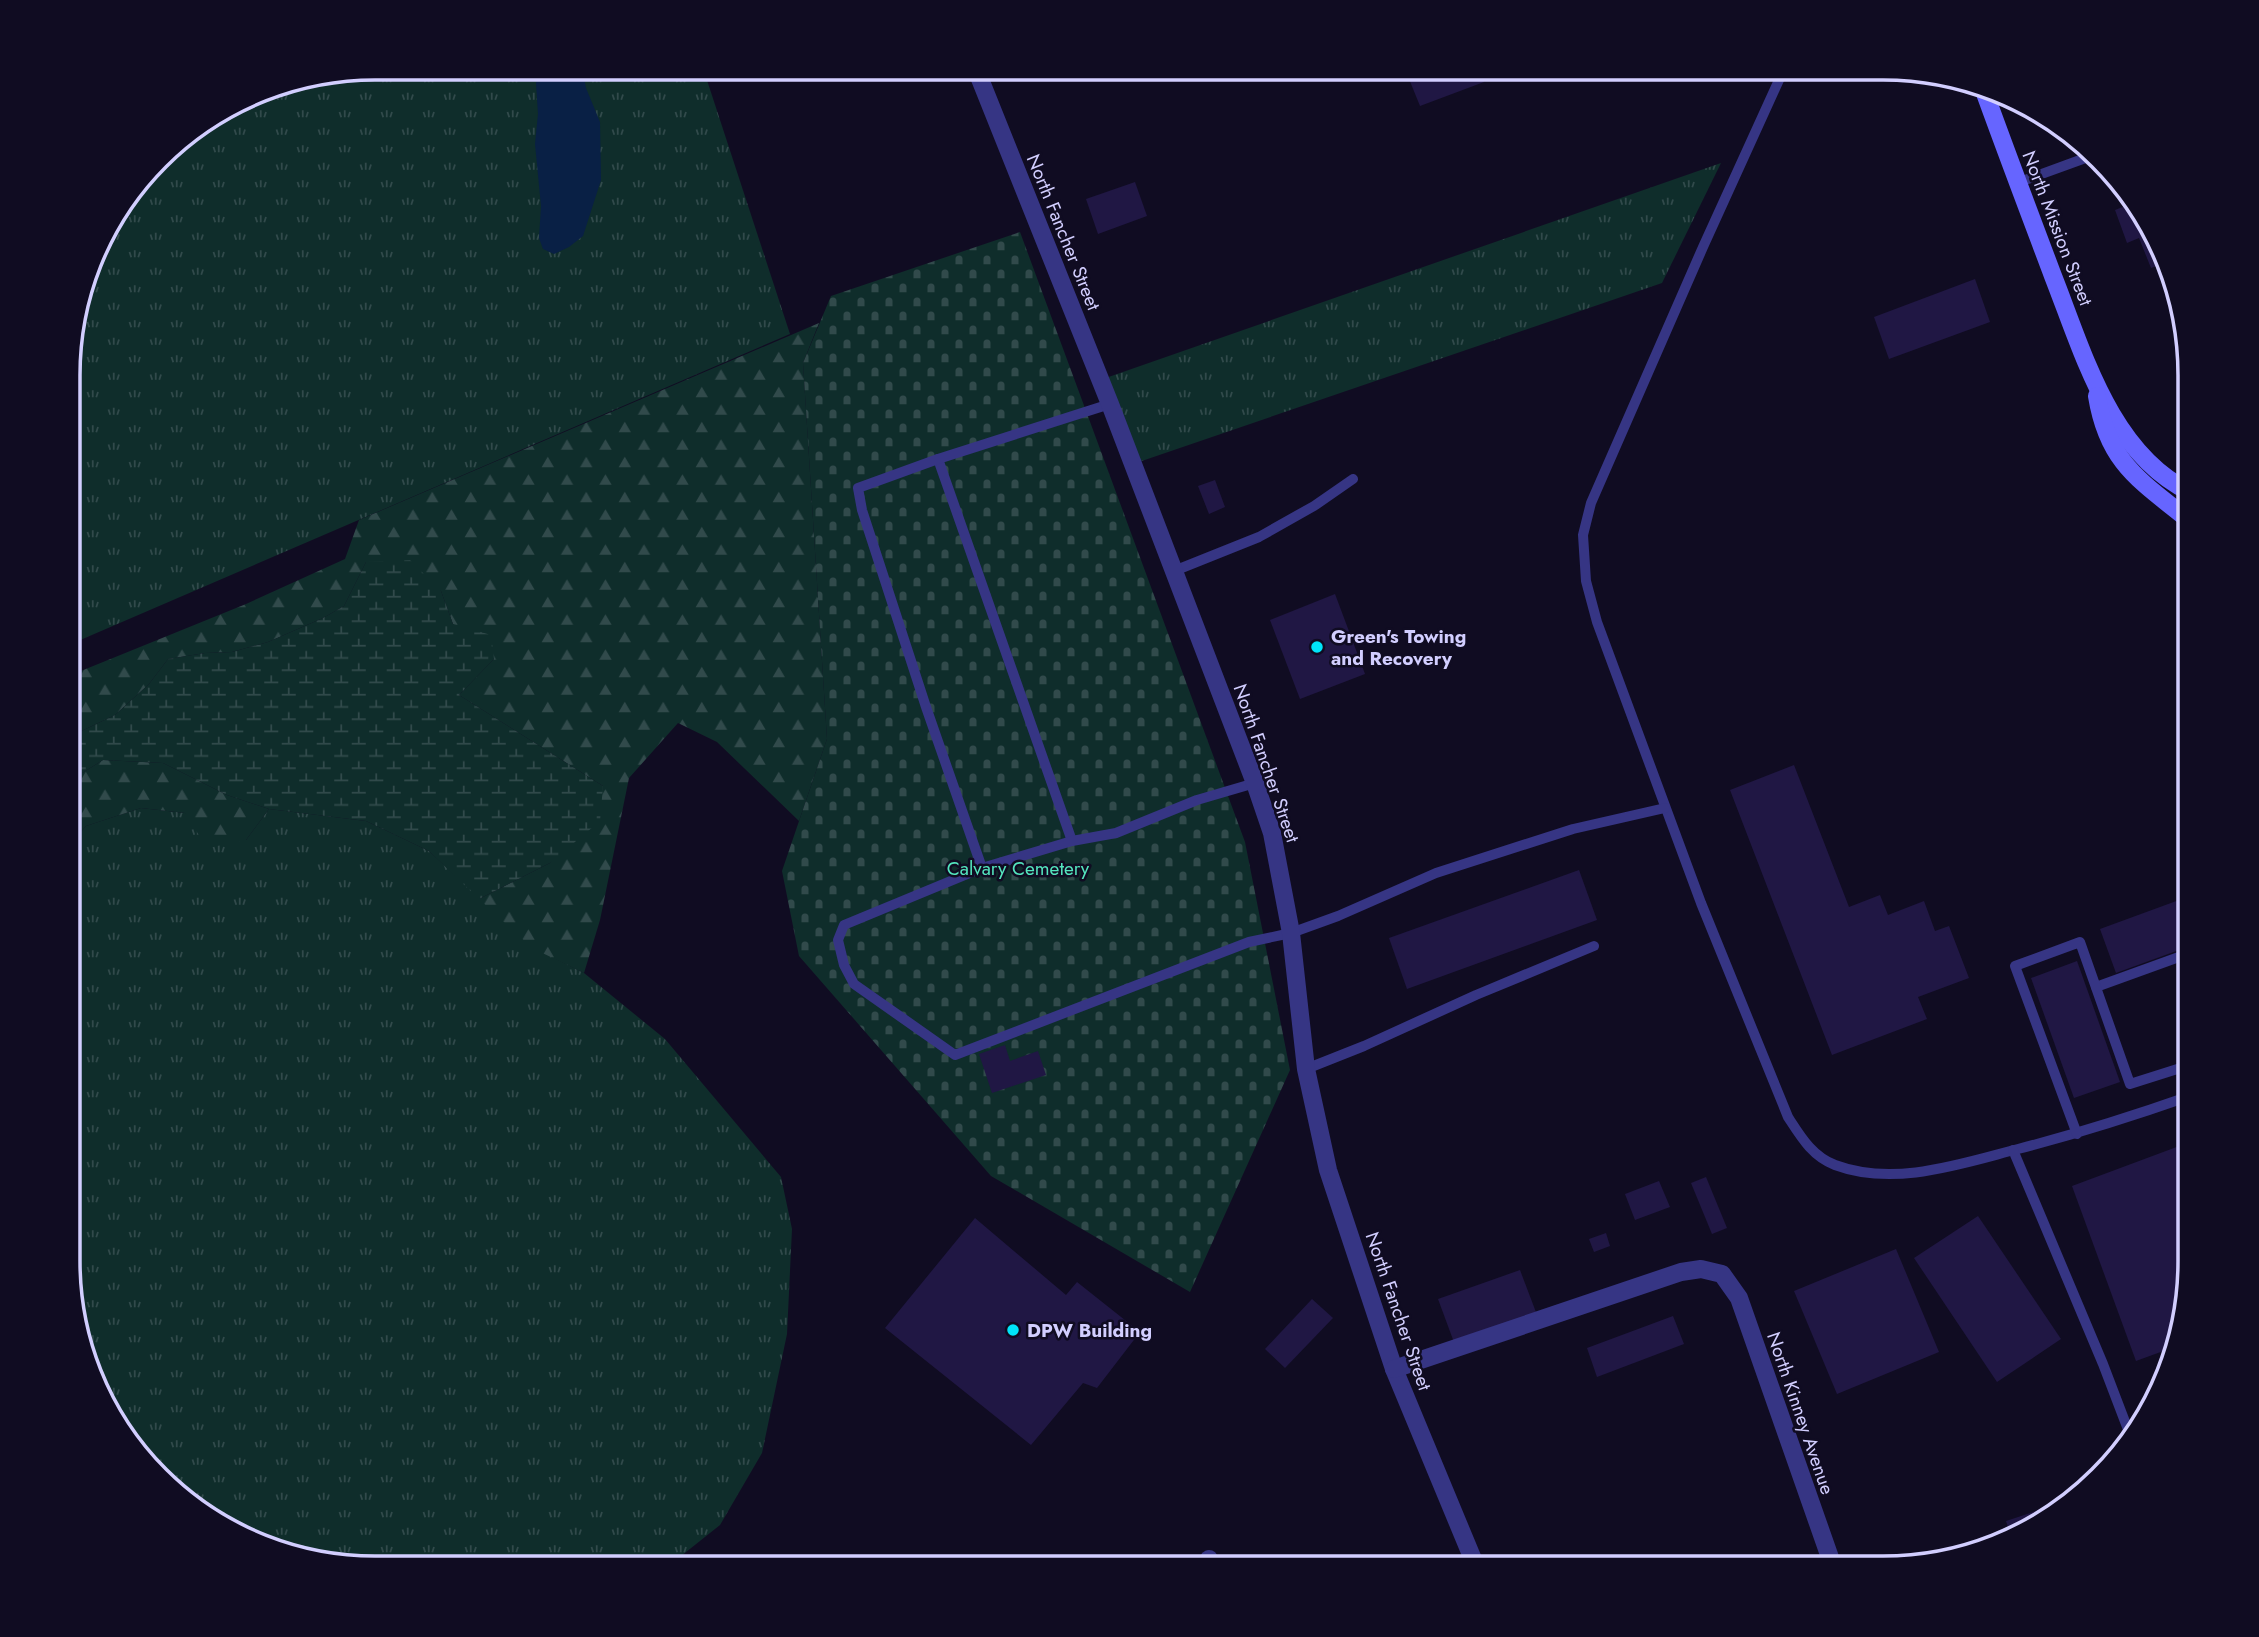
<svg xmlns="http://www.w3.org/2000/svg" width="2259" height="1637" font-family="Jost,sans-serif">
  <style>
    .grass { fill: url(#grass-tufts) }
    .forest { fill: url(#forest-firs) }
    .wetland { fill: url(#wetland-marsh) }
    .cemetery { fill: url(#cemetery-stones) }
    .water { fill: #092045 }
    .building { fill: #201744 }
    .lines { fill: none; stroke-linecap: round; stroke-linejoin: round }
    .service { stroke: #363584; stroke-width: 10 }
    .minor { stroke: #363584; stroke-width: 18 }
    .secondary { stroke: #6665ff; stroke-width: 18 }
    .poi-dot { fill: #00e4f9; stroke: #100c22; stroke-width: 2.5 }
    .labels { text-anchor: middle; stroke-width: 5; stroke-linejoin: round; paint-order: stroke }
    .street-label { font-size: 19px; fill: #d2ceff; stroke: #100c22 }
    .poi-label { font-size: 19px; font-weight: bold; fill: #d2ceff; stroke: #100c22; text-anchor: start }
    .park-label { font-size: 19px; fill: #54e5be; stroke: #100c22 }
    .rim { fill: none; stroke: #d2ceff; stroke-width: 3.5 }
  </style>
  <defs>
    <pattern id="grass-tufts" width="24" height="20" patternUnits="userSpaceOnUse" patternTransform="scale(1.75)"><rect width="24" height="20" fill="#0f2d2b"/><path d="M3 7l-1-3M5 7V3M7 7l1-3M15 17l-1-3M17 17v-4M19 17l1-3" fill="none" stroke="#314a4b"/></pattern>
    <pattern id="forest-firs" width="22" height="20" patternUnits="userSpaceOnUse" patternTransform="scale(1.75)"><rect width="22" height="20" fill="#0f2d2b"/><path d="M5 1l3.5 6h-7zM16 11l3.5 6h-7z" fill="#314a4b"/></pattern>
    <pattern id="wetland-marsh" width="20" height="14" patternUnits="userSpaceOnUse" patternTransform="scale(1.75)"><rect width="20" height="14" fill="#0f2d2b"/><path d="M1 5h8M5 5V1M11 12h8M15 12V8" fill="none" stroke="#314a4b"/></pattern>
    <pattern id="cemetery-stones" width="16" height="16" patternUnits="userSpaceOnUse" patternTransform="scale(1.75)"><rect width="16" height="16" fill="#0f2d2b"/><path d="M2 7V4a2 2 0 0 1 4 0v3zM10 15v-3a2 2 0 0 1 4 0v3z" fill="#314a4b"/></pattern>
  </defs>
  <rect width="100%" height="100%" fill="#100c22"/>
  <g class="grass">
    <polygon points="376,68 703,68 790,334 71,644 71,336 100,239 173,145 258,92"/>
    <polygon points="1721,163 1662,283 1133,464 1100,380"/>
    <polygon points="141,808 185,813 246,840 269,809 366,821 429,851 532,947 584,973 665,1039 781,1177 792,1229 787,1334 762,1453 720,1525 666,1568 356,1568 276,1552 188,1505 109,1415 71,1301 71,843 86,826"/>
  </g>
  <g class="forest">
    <polygon points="819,323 803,363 827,739 799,821 717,742 678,723 629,778 600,920 584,973 532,948 479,899 550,863 603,786 459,695 494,659 453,624 441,591 366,562 344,606 323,618 268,642 232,652 205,653 168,659 149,684 115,715 71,736 71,675 246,604 345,559 359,520"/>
    <polygon points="103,760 163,763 227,795 269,809 246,840 207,848 185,813 141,808 86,826 71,843 71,780"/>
  </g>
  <polygon class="wetland" points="410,560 441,591 453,624 491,635 494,659 459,695 603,786 600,821 550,863 479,899 429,851 366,821 269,809 227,795 163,763 103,760 71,780 71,736 115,715 149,684 168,659 205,653 232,652 268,642 323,618 344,606 366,562"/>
  <polygon class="cemetery" points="1020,232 1245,842 1290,1070 1190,1292 991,1176 799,956 782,871 827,739 803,363 831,296"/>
  <polygon class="water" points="541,68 582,68 586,88 600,122 601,180 583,236 569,247 554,254 543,249 539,238 541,206 535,144 538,114 536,83"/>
  <g class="building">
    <polygon points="1405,69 1479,69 1484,82 1420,106"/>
    <polygon points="1135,182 1147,216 1098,234 1086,199"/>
    <polygon points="2130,204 2159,239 2165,263 2151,268 2139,238 2127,243 2115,210"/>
    <polygon points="1975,279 1990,322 1889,359 1874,317"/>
    <polygon points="1215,480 1225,507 1209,514 1198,486"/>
    <polygon points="1335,594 1365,674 1300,699 1270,620"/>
    <polygon points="1794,765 1849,907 1880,895 1888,915 1924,901 1935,931 1949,926 1969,978 1918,997 1927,1019 1832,1055 1730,790"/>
    <polygon points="1579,870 1597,920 1407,989 1389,938"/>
    <polygon points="2190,896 2190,946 2116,973 2100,929"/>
    <polygon points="2077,961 2120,1082 2074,1098 2031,978"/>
    <polygon points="1005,1045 1010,1061 1038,1051 1046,1075 992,1093 979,1054"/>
    <polygon points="2190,1142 2190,1281 2177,1346 2136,1361 2072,1186"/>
    <polygon points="1706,1177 1727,1228 1712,1234 1691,1183"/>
    <polygon points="1659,1181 1670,1207 1635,1220 1625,1194"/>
    <polygon points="1978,1216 2061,1339 1997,1382 1914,1258"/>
    <polygon points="975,1218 1066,1295 1077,1282 1140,1332 1097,1388 1083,1383 1031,1445 885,1328"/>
    <polygon points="1606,1233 1610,1246 1594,1252 1589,1239"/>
    <polygon points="1896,1249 1939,1352 1837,1394 1794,1291"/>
    <polygon points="1520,1270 1537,1315 1455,1345 1438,1299"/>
    <polygon points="1312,1299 1333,1318 1285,1368 1265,1349"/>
    <polygon points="1673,1316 1684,1344 1597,1377 1587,1348"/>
    <polygon points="2060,1503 2020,1537 2012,1539 2006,1521"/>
  </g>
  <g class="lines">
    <g class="service">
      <path d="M1784 69 1703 247 1591 503 1583 535 1586 581 1597 622 1701 903 1788 1117C1801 1137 1812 1156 1835 1165 1894 1187 1960 1164 2018 1149 2076 1134 2133 1116 2190 1096"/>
      <polyline points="2017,183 2091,156"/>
      <polyline points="938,459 1072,841"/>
      <polyline points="1174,571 1259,537 1314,506 1353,479"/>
      <polyline points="1255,783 1197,800 1116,833 1072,841 982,868 844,925 838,940 844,965 854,984 955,1055 1249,942 1291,933 1338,916 1436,873 1573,829 1665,808"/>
      <polyline points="982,868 926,707 862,510 858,488 938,459 1110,404"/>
      <polyline points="2096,987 2190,953"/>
      <polyline points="1306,1069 1364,1046 1476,995 1594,946"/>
      <polyline points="2077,1134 2015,966 2080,942 2130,1084 2190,1065"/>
      <polyline points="2013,1150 2103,1364 2132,1440"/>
    </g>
    <g class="minor">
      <polyline points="976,69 1110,404 1255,783 1272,833 1291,933 1306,1069 1328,1170 1394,1369 1477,1569"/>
      <polyline points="1394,1369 1681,1272 1701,1269 1722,1274 1739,1298 1834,1569"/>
      <polyline points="1209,1559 1213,1568"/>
    </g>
    <g class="secondary">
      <path d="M1982 85C2005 149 2029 212 2053 276 2083 352 2110 453 2190 492"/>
      <path d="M2097 396C2108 464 2141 481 2190 521"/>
    </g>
  </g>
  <g class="poi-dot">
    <circle cx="1317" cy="647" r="7"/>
    <circle cx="1013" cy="1330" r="7"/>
  </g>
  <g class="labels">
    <g class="street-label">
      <text transform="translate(2058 228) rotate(69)" y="7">North Mission Street</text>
      <text transform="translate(1064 232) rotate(68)" y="7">North Fancher Street</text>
      <text transform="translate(1267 763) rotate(71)" y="7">North Fancher Street</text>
      <text transform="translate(1399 1311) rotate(71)" y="7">North Fancher Street</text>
      <text transform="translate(1801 1413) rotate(71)" y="7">North Kinney Avenue</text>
    </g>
    <g class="poi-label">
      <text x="1331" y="643">Green's Towing<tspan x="1331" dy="22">and Recovery</tspan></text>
      <text x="1027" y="1337">DPW Building</text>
    </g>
    <g class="park-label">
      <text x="1018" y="875">Calvary Cemetery</text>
    </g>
  </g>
  <path d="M0 0H2259V1637H0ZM375 80H1883A295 295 0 0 1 2178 375V1261A295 295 0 0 1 1883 1556H375A295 295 0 0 1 80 1261V375A295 295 0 0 1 375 80Z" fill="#100c22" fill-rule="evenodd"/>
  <path class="rim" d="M375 80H1883A295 295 0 0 1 2178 375V1261A295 295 0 0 1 1883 1556H375A295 295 0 0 1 80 1261V375A295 295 0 0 1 375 80Z"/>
</svg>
